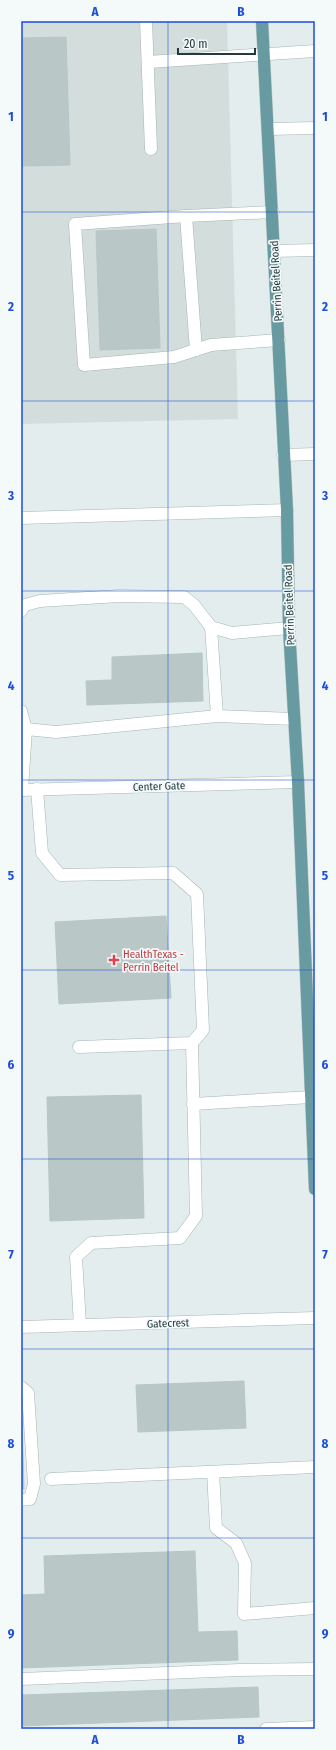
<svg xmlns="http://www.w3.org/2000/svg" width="336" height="1750" font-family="'Fira Sans Condensed',sans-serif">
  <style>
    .built { fill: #d2dddc }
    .building { fill: #b9c8c7; stroke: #b6c7c7 }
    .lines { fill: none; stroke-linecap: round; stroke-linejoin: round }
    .minor-casing { stroke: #a6b4b5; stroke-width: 13 }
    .major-casing { stroke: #c1c8c9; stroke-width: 13 }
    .minor { stroke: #fff; stroke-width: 12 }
    .major { stroke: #689aa2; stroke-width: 12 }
    .grid { fill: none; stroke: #1d4ed8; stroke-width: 1; stroke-opacity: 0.55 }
    .health-dot { fill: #e0444e; stroke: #f4f9f9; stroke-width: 1.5 }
    .labels { text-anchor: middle; stroke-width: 3.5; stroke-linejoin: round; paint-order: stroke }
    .street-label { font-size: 11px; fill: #233b3f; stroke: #f4f9f9 }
    .health-label { font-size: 11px; fill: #be3a42; stroke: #f4f9f9; text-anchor: start }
    .neatline { fill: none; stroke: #1d4ed8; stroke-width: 1.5 }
    .grid-label { font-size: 13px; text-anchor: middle; font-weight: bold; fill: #1d4ed8 }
  </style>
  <rect width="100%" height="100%" fill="#e3eded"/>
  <polygon class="built" points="21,21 227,21 238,419 21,424"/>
  <g class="building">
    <polygon points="66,37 70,165 21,166 21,38"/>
    <polygon points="156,229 160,348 100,350 96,231"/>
    <polygon points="202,653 203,701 87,705 86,681 112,680 112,657"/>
    <polygon points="166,916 171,998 59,1004 55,922"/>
    <polygon points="141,1095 144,1218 50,1221 47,1097"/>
    <polygon points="244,1381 246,1428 138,1432 136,1385"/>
    <polygon points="21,1392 24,1489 21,1489"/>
    <polygon points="195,1551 198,1632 237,1631 238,1660 21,1668 21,1595 45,1594 44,1556"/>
    <polygon points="258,1687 259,1717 21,1726 21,1695"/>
  </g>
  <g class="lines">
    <g class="minor-casing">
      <g id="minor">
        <polyline points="146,21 151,149"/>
        <polyline points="148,62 315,51"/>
        <polyline points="269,129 315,128"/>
        <polyline points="273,212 186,216 75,224 84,365 174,357 211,345 279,340"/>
        <polyline points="186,216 196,350"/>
        <polyline points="275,251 315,250"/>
        <polyline points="283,455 315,454"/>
        <polyline points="21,518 287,510"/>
        <polyline points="21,611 25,605 40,601 119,596 184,597 194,605 211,627 232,633 289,628"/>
        <polyline points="211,627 217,716"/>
        <polyline points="21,711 26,729 56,732 217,716 294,719"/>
        <polyline points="37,789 42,853 60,875 173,873 197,894 203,1030 192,1043 79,1047"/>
        <polyline points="21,790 298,782"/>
        <polyline points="22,790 26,729"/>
        <polyline points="193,1104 311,1097"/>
        <polyline points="80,1325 76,1257 91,1243 180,1238 196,1216 192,1043"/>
        <polyline points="21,1327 315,1318"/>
        <polyline points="21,1387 28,1393 34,1484 30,1499 21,1500"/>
        <polyline points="213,1472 216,1528 236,1543 245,1563 244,1614 315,1608"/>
        <polyline points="51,1479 315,1467"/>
        <polyline points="21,1679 239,1670 315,1669"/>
        <polyline points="266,1729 315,1727"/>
      </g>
    </g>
    <g class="major-casing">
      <polyline id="major" points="262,21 287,510 289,628 298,782 315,1189"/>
    </g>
    <use href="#minor" class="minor"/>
    <use href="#major" class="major"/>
  </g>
  <path class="grid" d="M168 21V1729M21 212H315M21 401H315M21 591H315M21 780H315M21 970H315M21 1159H315M21 1349H315M21 1538H315"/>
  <path class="health-dot" d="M112 954h4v4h4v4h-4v4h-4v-4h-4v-4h4z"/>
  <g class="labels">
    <g class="street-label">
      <text transform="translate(276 281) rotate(-93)" y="4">Perrin Beitel Road</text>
      <text transform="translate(289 605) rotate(-92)" y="4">Perrin Beitel Road</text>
      <text transform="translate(159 786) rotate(-2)" y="4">Center Gate</text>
      <text transform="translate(168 1323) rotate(-2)" y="4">Gatecrest</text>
    </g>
    <g class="health-label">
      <text x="123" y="958">HealthTexas -<tspan x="123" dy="13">Perrin Beitel</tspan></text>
    </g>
  </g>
  <rect width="336" height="1750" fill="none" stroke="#f4f9f9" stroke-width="44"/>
  <path d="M178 48v6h77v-6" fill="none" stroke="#233b3f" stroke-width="2"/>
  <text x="184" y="48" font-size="12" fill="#233b3f" stroke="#f4f9f9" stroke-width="3" paint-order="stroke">20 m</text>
  <rect x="22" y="22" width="292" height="1706" class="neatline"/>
  <g class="grid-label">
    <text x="95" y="16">A</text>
    <text x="241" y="16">B</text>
    <text x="11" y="121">1</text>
    <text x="325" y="121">1</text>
    <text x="11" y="311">2</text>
    <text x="325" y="311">2</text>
    <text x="11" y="500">3</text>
    <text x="325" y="500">3</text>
    <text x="11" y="690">4</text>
    <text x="325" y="690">4</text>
    <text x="11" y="880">5</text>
    <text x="325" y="880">5</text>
    <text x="11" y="1069">6</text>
    <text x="325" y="1069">6</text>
    <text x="11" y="1259">7</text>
    <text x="325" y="1259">7</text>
    <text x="11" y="1448">8</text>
    <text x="325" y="1448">8</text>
    <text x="11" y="1638">9</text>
    <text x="325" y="1638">9</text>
    <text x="95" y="1744">A</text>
    <text x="241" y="1744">B</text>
  </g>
</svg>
